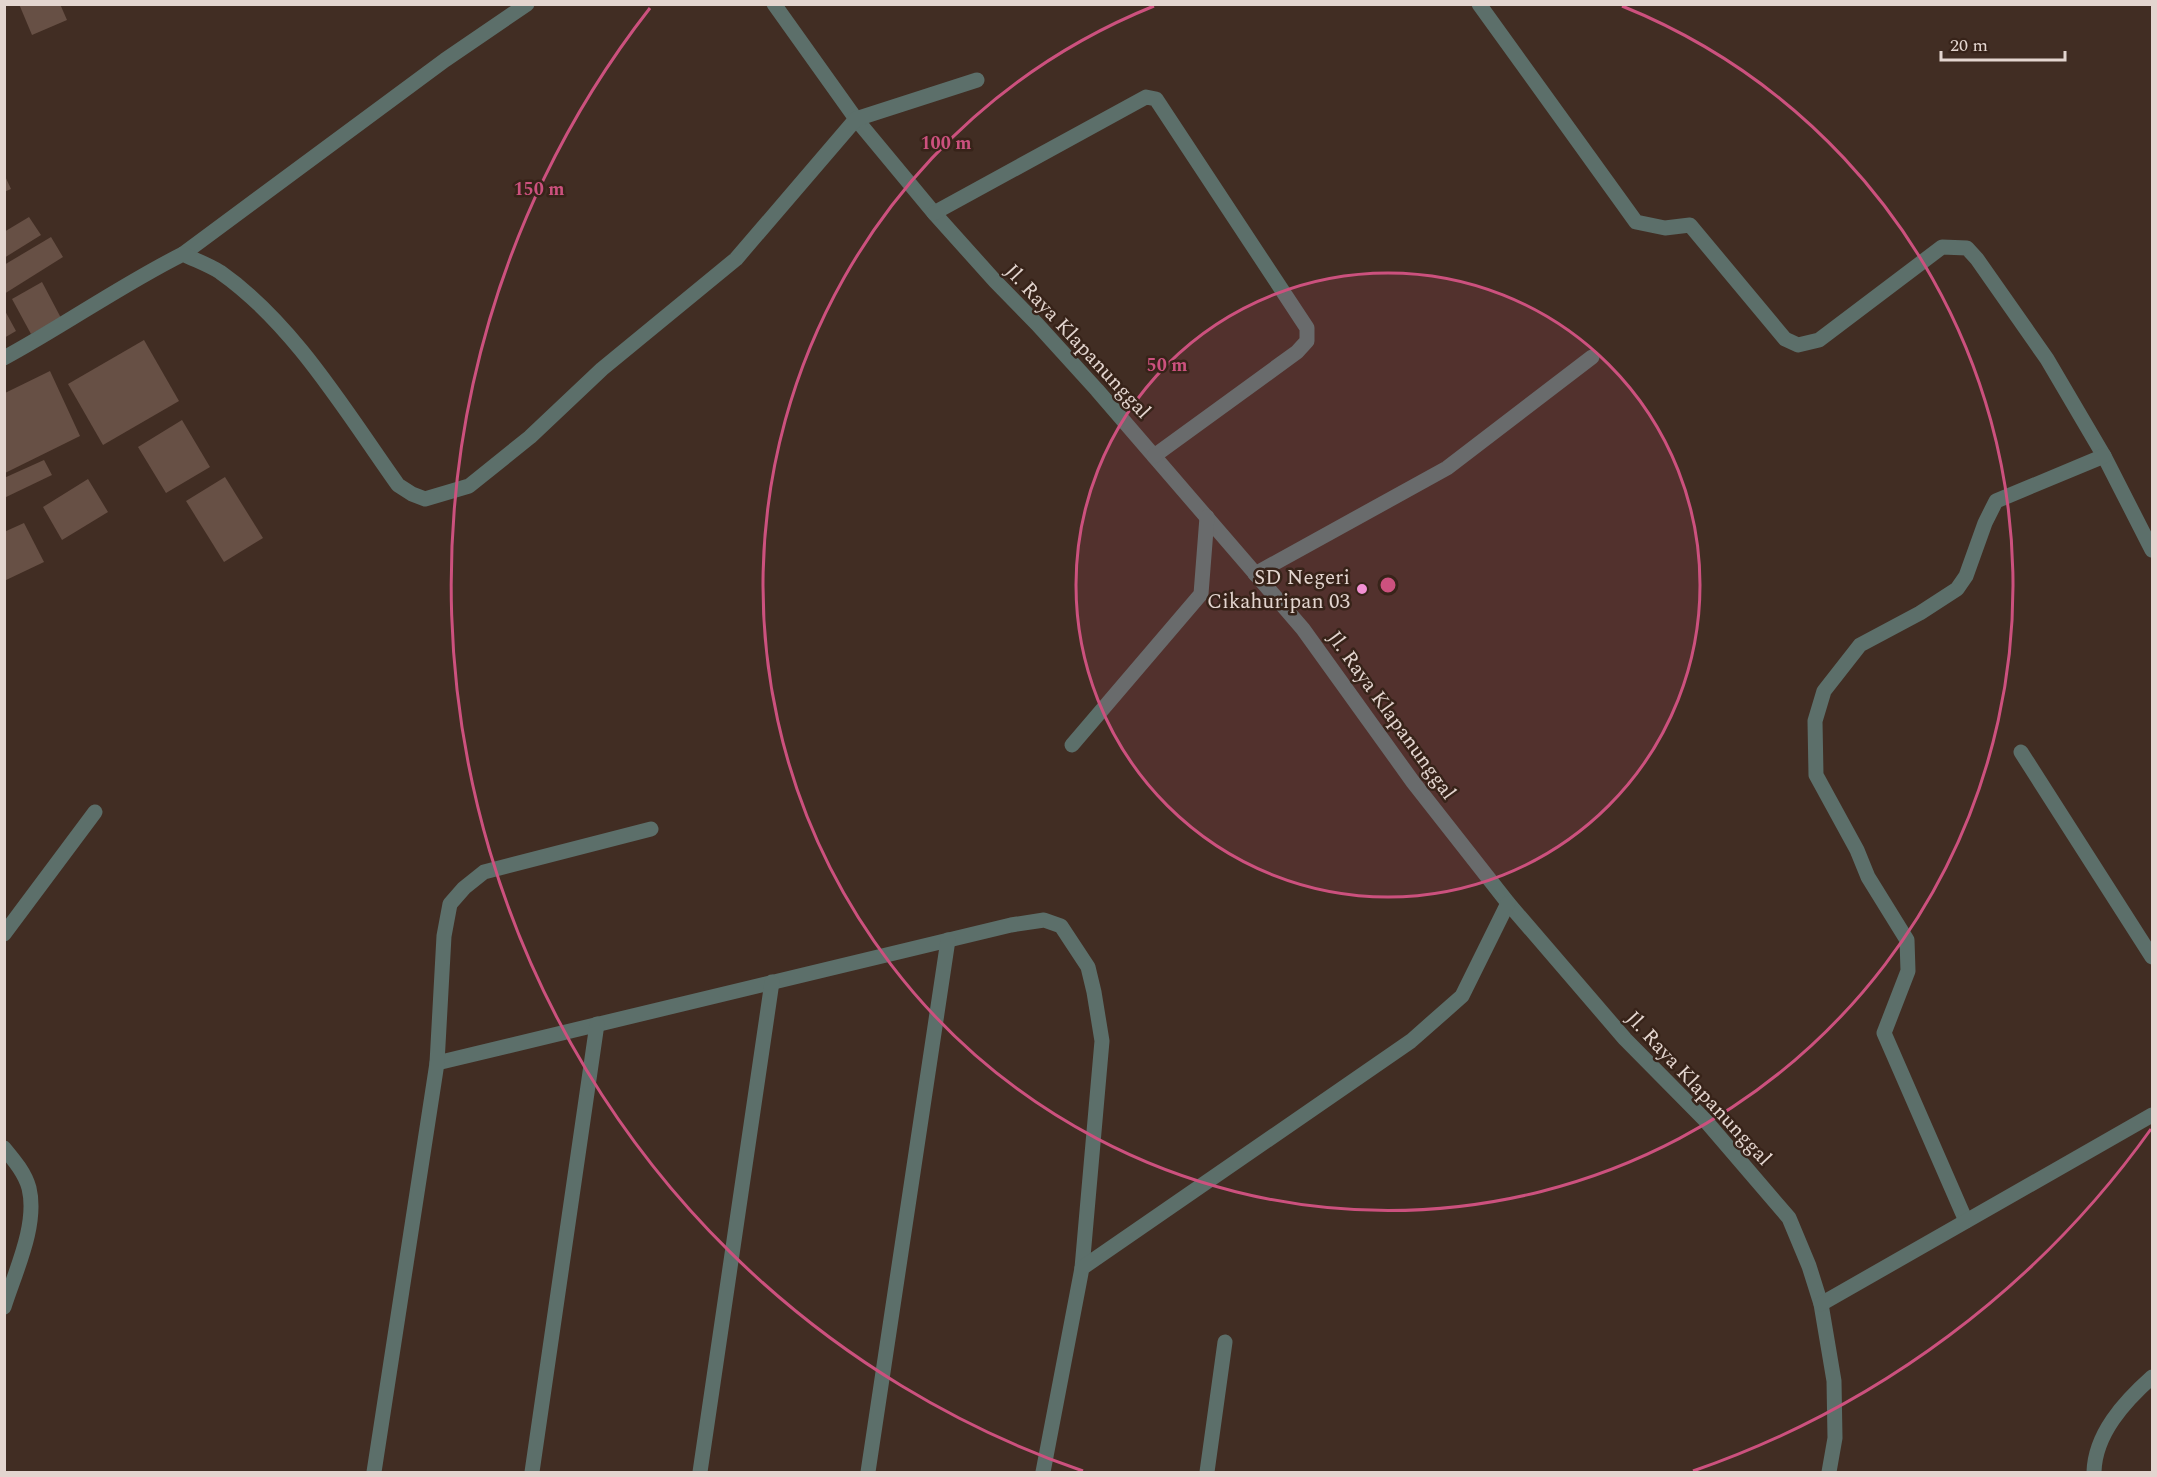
<svg xmlns="http://www.w3.org/2000/svg" width="2157" height="1477" font-family="Spectral,serif">
  <style>
    .building { fill: #675045 }
    .lines { fill: none; stroke-linecap: round; stroke-linejoin: round }
    .minor { stroke: #5c6f6a; stroke-width: 15 }
    .ring { fill: none; stroke: #cc517e; stroke-width: 3 }
    .poi-dot { fill: #f491d4; stroke: #372319; stroke-width: 2 }
    .labels { text-anchor: middle; stroke-width: 5; stroke-linejoin: round; paint-order: stroke }
    .street-label { font-size: 21px; fill: #e3d5cf; stroke: #372319 }
    .poi-label { font-size: 21px; fill: #e3d5cf; stroke: #372319; text-anchor: end }
    .centre { fill: #cc517e; stroke: #372319; stroke-width: 3 }
    .ring-label { font-size: 18px; text-anchor: middle; font-weight: bold; fill: #cc517e; stroke: #372319; stroke-width: 5; stroke-linejoin: round; paint-order: stroke }
  </style>
  <rect width="100%" height="100%" fill="#412d23"/>
  <g class="building">
    <polygon points="19,4 60,4 67,20 32,35"/>
    <polygon points="4,174 11,189 4,192"/>
    <polygon points="29,217 41,235 4,258 4,232"/>
    <polygon points="51,237 63,257 4,294 4,265"/>
    <polygon points="42,282 61,318 31,334 12,299"/>
    <polygon points="4,309 16,331 4,338"/>
    <polygon points="144,340 179,401 103,445 68,384"/>
    <polygon points="50,371 80,436 5,473 5,393"/>
    <polygon points="182,420 210,467 166,493 138,447"/>
    <polygon points="44,460 52,475 4,498 4,478"/>
    <polygon points="225,477 263,538 224,562 186,501"/>
    <polygon points="88,479 108,512 62,540 43,507"/>
    <polygon points="24,523 44,562 4,581 4,532"/>
  </g>
  <g class="lines">
    <g class="minor">
      <polyline points="774,4 856,119 934,213 995,281 1037,324 1097,390 1303,629 1413,782 1508,903 1625,1039 1705,1120 1789,1218 1809,1266 1821,1304 1834,1381 1835,1438 1829,1472"/>
      <polyline points="1479,4 1636,222 1665,228 1690,225 1785,339 1798,345 1819,340 1942,247 1967,248 1977,259 2047,359 2104,456 2152,550"/>
      <polyline points="934,213 1146,97 1156,99 1307,328 1307,341 1297,352 1154,456"/>
      <polyline points="183,254 445,60 527,4"/>
      <path d="M4 358C65 325 121 285 183 254 195 260 209 265 220 272 294 324 346 412 398 485L412 494 425 499 469 486 530 437 602 369 736 259 856 119 977 80"/>
      <polyline points="1255,574 1447,468 1592,357"/>
      <polyline points="1072,745 1201,594 1207,517"/>
      <polyline points="2021,752 2152,957"/>
      <polyline points="4,934 95,812"/>
      <polyline points="437,1063 1011,925 1044,920 1061,926 1088,967 1094,992 1102,1041 1082,1268"/>
      <path d="M4 1148C14 1160 25 1173 29 1188 38 1225 15 1272 4 1307"/>
      <polyline points="1966,1221 1884,1033 1908,971 1907,940 1868,877 1857,850 1816,775 1815,721 1824,691 1860,645 1920,613 1957,589 1966,576 1985,523 1996,501 2104,456"/>
      <polyline points="1821,1304 2152,1115"/>
      <polyline points="374,1472 437,1063 444,936 450,904 464,888 484,872 651,829"/>
      <polyline points="532,1472 597,1024"/>
      <polyline points="700,1472 772,982"/>
      <polyline points="868,1472 948,940"/>
      <polyline points="1043,1472 1082,1268 1411,1041 1462,996 1508,903"/>
      <polyline points="1207,1472 1225,1342"/>
      <path d="M2094 1472C2095 1434 2124 1402 2152 1377"/>
    </g>
  </g>
  <circle cx="1388" cy="585" r="312" fill="#cc517e" fill-opacity=".12"/>
  <g class="ring">
    <circle cx="1388" cy="585" r="312"/>
    <path d="M1622 6A625 625 0 1 1 1154 6"/>
    <path d="M2151 1129A937 937 0 0 1 1693 1471M1083 1471A937 937 0 0 1 650 8"/>
  </g>
  <circle class="poi-dot" cx="1362" cy="589" r="6"/>
  <g class="labels">
    <g class="street-label">
      <text transform="translate(1078 341) rotate(47)" y="7">Jl. Raya Klapanunggal</text>
      <text transform="translate(1392 715) rotate(54)" y="7">Jl. Raya Klapanunggal</text>
      <text transform="translate(1699 1088) rotate(47)" y="7">Jl. Raya Klapanunggal</text>
    </g>
    <g class="poi-label">
      <text x="1350" y="584">SD Negeri<tspan x="1350" dy="24">Cikahuripan 03</tspan></text>
    </g>
  </g>
  <circle cx="1388" cy="585" r="9" class="centre"/>
  <g class="ring-label">
    <text x="946" y="149">100 m</text>
    <text x="539" y="195">150 m</text>
    <text x="1167" y="371">50 m</text>
  </g>
  <rect width="2157" height="1477" fill="none" stroke="#e3d5cf" stroke-width="12"/>
  <path d="M1941 51v9h124v-9" fill="none" stroke="#e3d5cf" stroke-width="3"/>
  <text x="1950" y="51" font-size="18" fill="#e3d5cf" stroke="#372319" stroke-width="4.5" paint-order="stroke">20 m</text>
</svg>
